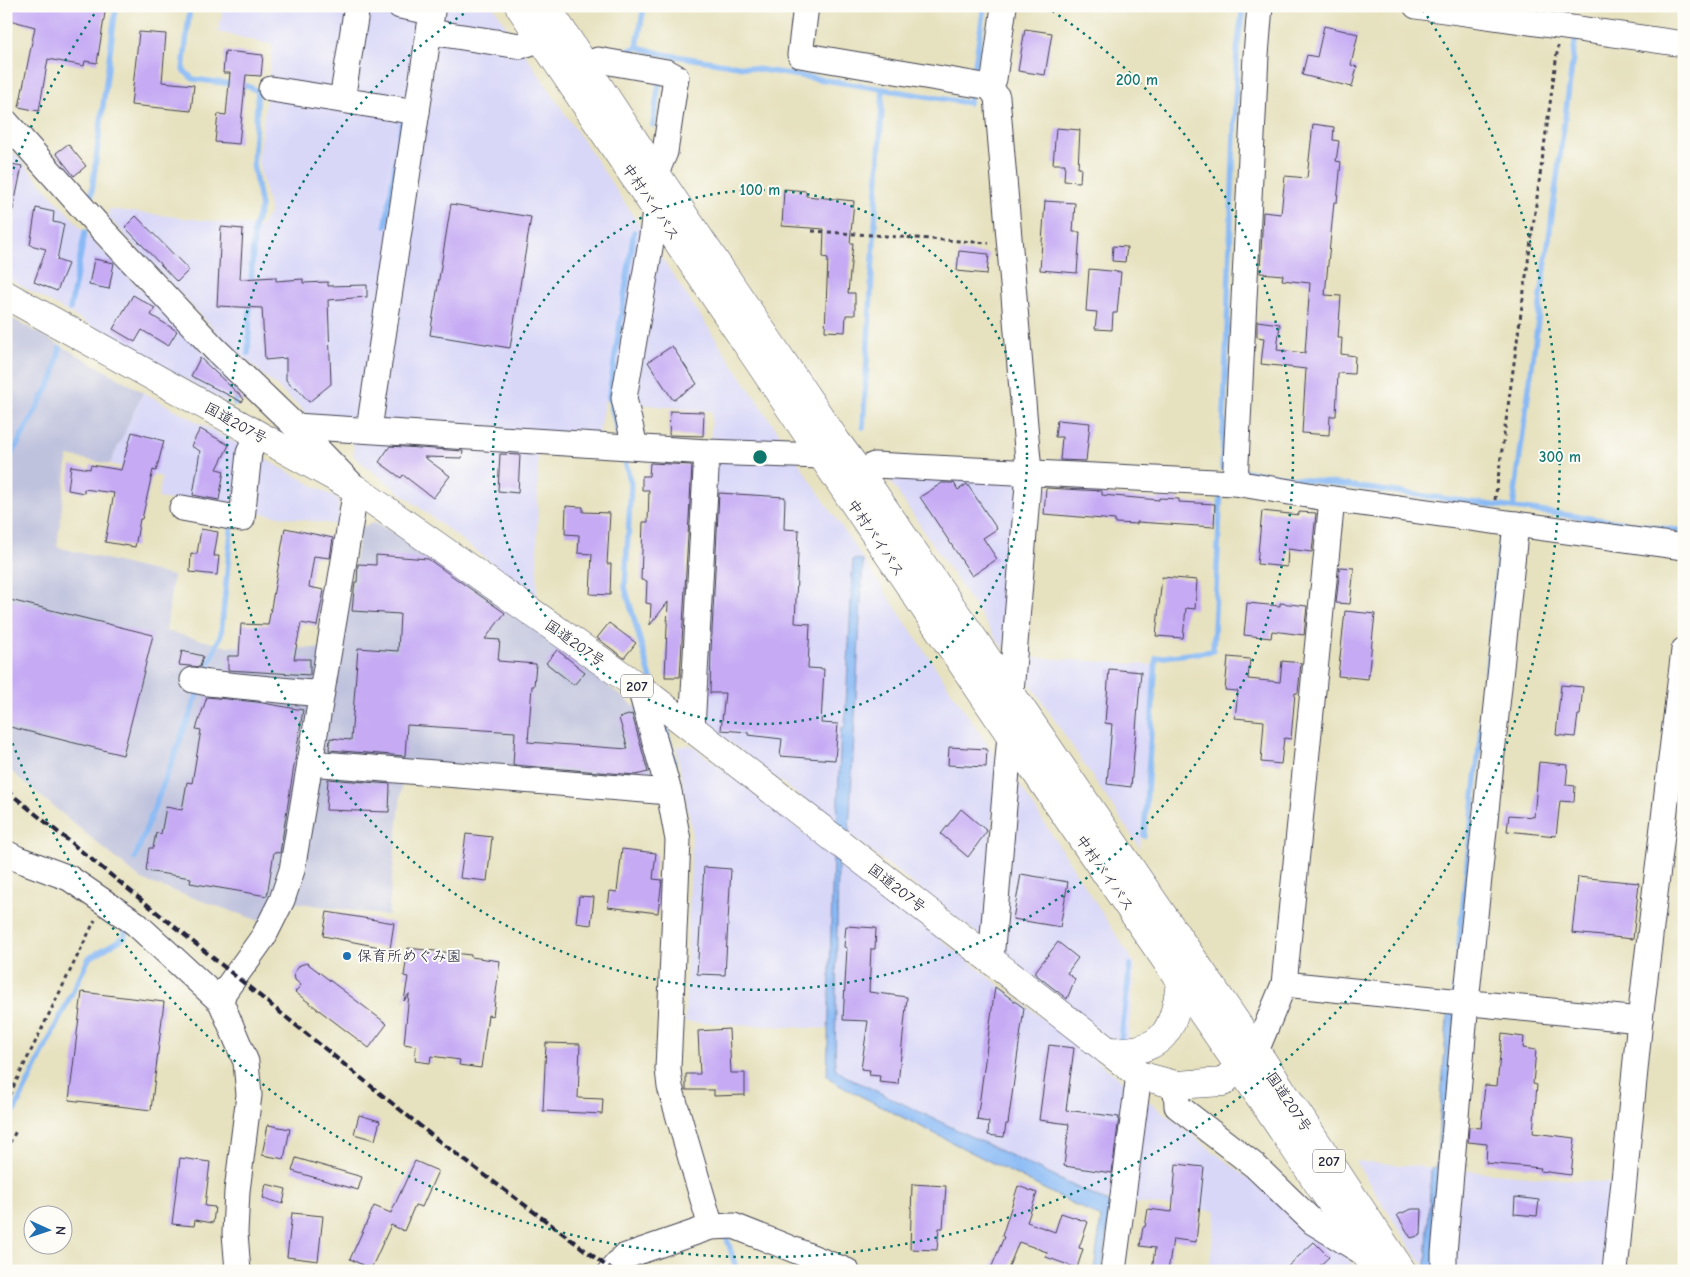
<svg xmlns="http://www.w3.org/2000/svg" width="1690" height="1277" font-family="'Comic Neue','Klee One',sans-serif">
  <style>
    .built { fill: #d8d7f8 }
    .industrial { fill: #bfc2dd }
    .water { fill: #89baf5; stroke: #566e98 }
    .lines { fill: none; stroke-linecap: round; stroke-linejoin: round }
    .stream { stroke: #89baf5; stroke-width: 5.5 }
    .building { fill: #c6abf4 }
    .minor-casing { stroke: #3f3f4f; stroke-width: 27 }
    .highway-casing { stroke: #3f3f4f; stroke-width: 29 }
    .path { stroke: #3f3f4f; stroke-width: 3; stroke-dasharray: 4 4; stroke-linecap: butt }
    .minor { stroke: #fff; stroke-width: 25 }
    .highway { stroke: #fff; stroke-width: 28 }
    .rail { stroke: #22223b; stroke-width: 4; stroke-dasharray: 8 4; stroke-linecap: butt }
    .ring { fill: none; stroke: #0f766e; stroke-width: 2.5; stroke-dasharray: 2.5 5 }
    .poi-dot { fill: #1f6fb2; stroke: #fdfcf7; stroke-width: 2 }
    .labels { text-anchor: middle; stroke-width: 4; stroke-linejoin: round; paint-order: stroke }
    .shield { fill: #fdfcf7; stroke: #646373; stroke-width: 1 }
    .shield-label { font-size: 14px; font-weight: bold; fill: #22223b }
    .street-label { font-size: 15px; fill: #22223b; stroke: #fdfcf7 }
    .poi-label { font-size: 15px; fill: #22223b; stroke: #fdfcf7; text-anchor: start }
    .centre { fill: #0f766e; stroke: #fdfcf7; stroke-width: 2.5 }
    .ring-label { font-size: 15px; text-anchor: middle; font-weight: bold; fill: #0f766e; stroke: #fdfcf7; stroke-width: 4; stroke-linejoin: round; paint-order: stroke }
  </style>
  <rect width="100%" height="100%" fill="#fdfcf7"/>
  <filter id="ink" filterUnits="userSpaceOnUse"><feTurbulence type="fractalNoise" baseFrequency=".02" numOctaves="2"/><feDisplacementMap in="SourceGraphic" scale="10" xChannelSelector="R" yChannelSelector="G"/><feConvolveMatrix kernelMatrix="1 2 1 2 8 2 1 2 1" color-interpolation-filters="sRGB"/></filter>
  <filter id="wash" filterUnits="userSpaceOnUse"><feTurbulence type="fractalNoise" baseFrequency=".0096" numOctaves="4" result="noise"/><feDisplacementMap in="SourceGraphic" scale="20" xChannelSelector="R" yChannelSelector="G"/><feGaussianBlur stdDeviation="1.12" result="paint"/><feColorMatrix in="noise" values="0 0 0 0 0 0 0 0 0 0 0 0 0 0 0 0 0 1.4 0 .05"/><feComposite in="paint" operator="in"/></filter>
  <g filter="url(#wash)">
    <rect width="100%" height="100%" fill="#e6e1be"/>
    <g class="built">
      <polygon points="224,6 293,8 293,6 493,6 997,759 983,938 696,716 712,411 604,401 596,452 538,447 537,598 354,457 352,422 311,417 222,338 108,217 109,209 260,227 270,212 258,161 273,45 218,32"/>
      <polygon points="6,144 89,237 234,383 227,403 6,277"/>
      <polygon points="143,392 338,499 339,525 158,498 162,477 110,464"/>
      <polygon points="872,454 1021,464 1004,650"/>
      <polygon points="1026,657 1153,665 1140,848 1024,674"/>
      <polygon points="691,745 1345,1254 1357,1271 1209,1271 1216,1211 1083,1198 829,1070 831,1029 685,1022 692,830 676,747"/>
      <polygon points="1014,776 1135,964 1128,1041 1114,1043 999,952"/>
      <polygon points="1355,1161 1620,1184 1620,1271 1432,1271 1419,1260"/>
    </g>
    <polygon class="industrial" points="6,315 143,392 110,464 68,456 57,547 173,576 166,631 225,646 339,649 361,528 374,522 464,574 642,712 666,795 403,775 388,916 273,899 260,921 142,880 6,767"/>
    <g class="water">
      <polygon points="853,559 863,560 849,833 837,825 841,728 845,727"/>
      <polygon points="833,857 838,861 835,1068 845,1076 1111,1204 1102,1271 1094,1271 1101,1218 837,1084 827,1076"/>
      <polygon points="1456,1005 1436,1271 1429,1271 1426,1266 1431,1169 1436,1167 1448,1007"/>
    </g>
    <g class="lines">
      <g class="stream">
        <polyline points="190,6 183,70 193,79 247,86 258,91 253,164 261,207 254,228 251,286"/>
        <polyline points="339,6 341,7"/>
        <polyline points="644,6 637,47 663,54 969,103 971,91"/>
        <polyline points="363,10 398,16"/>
        <polyline points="620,52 625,52 637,47"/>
        <polyline points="973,79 984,6"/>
        <polyline points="653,125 660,76"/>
        <polyline points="91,198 116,6"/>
        <polyline points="386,225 402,124"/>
        <polyline points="70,309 85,232"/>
        <polyline points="248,353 250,300"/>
        <polyline points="235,404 236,389"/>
        <polyline points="863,427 883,89"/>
        <polyline points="620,441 609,397 634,232"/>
        <polyline points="623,453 631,484 625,587 653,686"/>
        <polyline points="1230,469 1222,468 1237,52 1243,6"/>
        <polyline points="6,471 11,456 53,378 60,348"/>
        <polyline points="1242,471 1684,531"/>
        <polyline points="1513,508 1576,35"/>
        <polyline points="204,677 221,634 232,522"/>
        <polyline points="665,725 674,764"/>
        <polyline points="1144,836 1156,658 1213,651 1221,487"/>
        <polyline points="135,858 200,688"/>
        <polyline points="1454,993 1501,535"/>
        <polyline points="1121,1039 1130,965"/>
        <polyline points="6,1128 89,958 125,937 125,929"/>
        <polyline points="725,1232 737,1271"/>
      </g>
    </g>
    <g id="blocks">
      <g class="building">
        <polygon points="6,6 106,6 97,63 85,61 84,66 48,59 39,111 19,107 35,27 6,19"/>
        <polygon points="1324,26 1358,34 1351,65 1357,67 1352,87 1302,75 1307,55 1317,57"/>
        <polygon points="1025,29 1052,33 1045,75 1018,71"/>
        <polygon points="139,32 166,34 162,82 194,85 191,111 131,105"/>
        <polygon points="225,51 263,55 261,76 246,75 239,144 215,142 218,114 226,115 230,73 223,73"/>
        <polygon points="1313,124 1334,127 1333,140 1339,141 1336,161 1341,162 1337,202 1334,202 1325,295 1341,296 1338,338 1342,338 1341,354 1355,356 1354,374 1338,373 1336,416 1330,416 1329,435 1302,433 1306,369 1261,364 1264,338 1257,337 1257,321 1280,324 1277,350 1305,353 1310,283 1282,280 1283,275 1260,273 1263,212 1281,214 1285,176 1307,178"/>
        <polygon points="1056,128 1080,130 1078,168 1081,168 1080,182 1064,181 1065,164 1053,164"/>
        <polygon points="68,144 86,166 74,176 56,153"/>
        <polygon points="6,163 22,166 13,210 6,209"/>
        <polygon points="784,189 806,191 806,196 854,201 850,243 853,243 848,293 855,293 855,315 846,315 845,332 825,331 828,258 823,257 824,229 782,226"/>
        <polygon points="1045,201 1075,203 1073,232 1080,232 1077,273 1040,270"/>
        <polygon points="451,204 531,217 510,348 430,335"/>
        <polygon points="36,208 54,212 53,222 64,224 57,260 68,264 57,291 34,282 46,249 30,245"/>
        <polygon points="136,216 189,270 177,282 125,227"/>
        <polygon points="221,227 243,229 240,279 276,277 276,281 303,279 303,283 328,282 328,286 367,285 367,297 328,300 331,384 309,402 296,387 294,389 286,380 286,358 265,360 262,308 217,306"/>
        <polygon points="1113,246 1127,247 1125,262 1112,261"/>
        <polygon points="959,251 989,254 987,274 957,271"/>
        <polygon points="94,259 114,263 109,289 89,285"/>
        <polygon points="1089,269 1121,272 1117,313 1113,313 1112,330 1095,329 1097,312 1086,311"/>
        <polygon points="133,295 155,308 151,315 177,331 168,346 142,330 135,342 113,329"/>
        <polygon points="672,346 697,384 673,400 648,362"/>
        <polygon points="200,358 244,399 242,402 191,376"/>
        <polygon points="670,411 704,412 703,436 669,435"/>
        <polygon points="1057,420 1090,423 1086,461 1060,460 1062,437 1055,437"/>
        <polygon points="200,429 229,445 217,469 224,471 219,500 193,495 200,451 191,446"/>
        <polygon points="132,432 164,441 156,471 153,470 142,519 140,519 135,547 105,542 114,493 84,489 84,493 68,490 71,466 90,469 91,465 121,470"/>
        <polygon points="390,446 463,451 462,458 424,457 450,476 433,498 403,475 401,478 379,462"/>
        <polygon points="500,454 520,455 518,493 498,491"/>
        <polygon points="650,463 692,465 680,677 665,677 668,602 650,625 651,604 646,603 647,581 641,580 643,522 648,522 649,490 642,490 642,476 649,476"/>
        <polygon points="942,483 954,483 958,490 967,484 997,529 983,538 997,559 972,576 920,497"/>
        <polygon points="1046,488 1102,491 1102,495 1159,500 1159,498 1179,499 1179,502 1215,504 1214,527 1137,522 1137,524 1115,523 1115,520 1044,514"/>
        <polygon points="719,493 785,497 784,529 799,530 795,623 810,624 808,668 824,669 821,723 838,724 835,760 780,756 782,739 748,735 748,732 721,730 725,693 710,693 711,651"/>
        <polygon points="566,506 583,507 583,512 610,513 607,564 611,564 610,595 590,594 592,554 578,553 579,535 565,534"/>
        <polygon points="1262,511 1299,515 1299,512 1316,513 1312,552 1288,549 1287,567 1257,564"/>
        <polygon points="285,528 333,538 330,558 314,556 309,587 324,590 317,626 301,623 294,659 310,659 310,675 228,670 228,656 239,656 241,624 268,625"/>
        <polygon points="201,529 218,532 214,556 219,556 217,575 190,572 191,553 197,554"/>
        <polygon points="376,555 428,559 505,613 485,639 500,640 498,661 536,664 534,686 532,686 528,742 628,749 619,718 632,714 648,772 636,775 513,765 515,732 407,725 405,756 329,750 330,738 351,740 358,648 398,651 400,614 352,611 354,590 355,582 357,582 358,564 376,565"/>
        <polygon points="1340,567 1354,568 1350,604 1336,603"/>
        <polygon points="1162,577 1197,580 1195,609 1186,608 1183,638 1156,636"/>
        <polygon points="6,599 153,635 123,755 6,726"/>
        <polygon points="1247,603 1280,606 1280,603 1307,606 1304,635 1272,631 1271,638 1244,635"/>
        <polygon points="1345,611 1375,614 1368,679 1338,676"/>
        <polygon points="609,623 636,643 624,658 597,638"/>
        <polygon points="557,650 585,672 574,685 546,663"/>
        <polygon points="182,651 203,656 200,667 179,665"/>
        <polygon points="1228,657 1250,659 1248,679 1280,682 1282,661 1301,663 1298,693 1295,693 1291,739 1284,738 1281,764 1261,762 1264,721 1235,718 1238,691 1225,690"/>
        <polygon points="1109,669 1141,672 1131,787 1107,784 1112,724 1105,723"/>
        <polygon points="1561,685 1583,687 1580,715 1578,715 1575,737 1556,735"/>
        <polygon points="207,697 257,702 303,710 280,853 274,852 267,896 190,883 191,878 146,871 149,848 153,848 156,833 161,834 166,807 182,810 187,782 192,783 201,730 196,729"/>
        <polygon points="949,747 987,749 986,767 948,765"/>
        <polygon points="1539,762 1568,765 1566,785 1575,786 1574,802 1560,801 1556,836 1507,831 1509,815 1534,817"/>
        <polygon points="328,779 390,784 389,812 326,810"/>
        <polygon points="961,809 987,831 968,857 941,834"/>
        <polygon points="466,834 492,837 487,881 460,878"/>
        <polygon points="622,849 656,853 653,879 662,880 658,913 608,907 610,891 617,892"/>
        <polygon points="704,867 731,869 725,975 697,974"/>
        <polygon points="1021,874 1068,882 1060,927 1013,919"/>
        <polygon points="1578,877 1639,883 1633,939 1572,933"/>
        <polygon points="579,896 594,897 591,925 576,923"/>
        <polygon points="327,912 394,923 390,949 323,936"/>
        <polygon points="846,926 876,928 875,949 871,949 869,992 907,997 898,1084 879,1082 880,1076 869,1075 870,1070 861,1069 868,1021 843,1020 847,948 844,947"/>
        <polygon points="1058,942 1078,958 1067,973 1075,979 1067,999 1034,973"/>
        <polygon points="408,948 471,955 471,957 500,961 493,1016 488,1015 481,1068 459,1065 460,1060 431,1056 430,1063 415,1061 416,1046 404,1044 409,994 404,1001 408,977 404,976"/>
        <polygon points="307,963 387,1024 369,1048 295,992 301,985 295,980 294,973 300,965"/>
        <polygon points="995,987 1024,1008 1008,1124 1006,1124 1004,1137 988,1135 989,1122 977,1120"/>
        <polygon points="82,992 164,1002 151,1110 69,1100"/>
        <polygon points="729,1029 731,1073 745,1073 745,1095 714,1096 714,1090 686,1090 686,1074 700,1074 698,1031"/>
        <polygon points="1502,1034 1524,1037 1523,1048 1536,1050 1533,1084 1537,1085 1533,1133 1575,1138 1571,1175 1540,1171 1541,1168 1486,1163 1487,1144 1468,1142 1469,1127 1481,1128 1485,1085 1497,1086"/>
        <polygon points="546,1043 580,1044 578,1098 603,1099 602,1114 543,1111"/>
        <polygon points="1049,1045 1074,1048 1066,1110 1119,1117 1112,1173 1064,1166 1069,1124 1039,1120"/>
        <polygon points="359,1115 380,1121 375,1140 354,1134"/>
        <polygon points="268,1125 290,1129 284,1159 262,1155"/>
        <polygon points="180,1158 210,1162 205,1206 215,1207 213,1223 195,1220 194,1226 172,1224"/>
        <polygon points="296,1158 362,1177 358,1190 292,1171"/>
        <polygon points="415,1161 438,1171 422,1207 415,1205 404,1231 391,1225 371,1269 350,1259 374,1206 391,1213"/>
        <polygon points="1176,1164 1204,1167 1196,1242 1173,1239 1168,1271 1152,1271 1155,1248 1140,1246 1143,1227 1145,1227 1148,1209 1172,1212"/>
        <polygon points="266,1184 286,1189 283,1204 263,1198"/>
        <polygon points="912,1184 946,1186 943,1228 939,1228 937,1250 910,1249"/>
        <polygon points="1018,1186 1037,1193 1027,1222 1055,1232 1061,1213 1088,1222 1079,1248 1083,1249 1077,1268 1046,1257 1047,1252 1019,1242 1007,1271 990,1271 1004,1237 1002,1236"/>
        <polygon points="1515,1197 1539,1200 1537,1216 1514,1214"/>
        <polygon points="1412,1209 1422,1209 1421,1235 1411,1238 1397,1215"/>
        <polygon points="292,1213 323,1216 318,1261 287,1257"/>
        <polygon points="1314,1242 1329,1257 1314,1271 1283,1271"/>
      </g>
    </g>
  </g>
  <g filter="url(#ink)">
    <use href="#blocks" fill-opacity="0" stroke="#3f3f4f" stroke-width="1"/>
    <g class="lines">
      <g class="minor-casing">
        <g id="minor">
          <polyline points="806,6 800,55 990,87 997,97 1029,472 1011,693"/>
          <polyline points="1416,6 1684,44"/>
          <polyline points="430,32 521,46 541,39"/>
          <polyline points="584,65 598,60 667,72 676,77 665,152 656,173"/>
          <polyline points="990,87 994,79 1004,6"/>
          <polyline points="271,89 417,112"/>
          <polyline points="342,100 357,6"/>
          <polyline points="6,122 97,224 215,349 295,426 356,489 292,870 282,900 264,936 224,992 221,1002 246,1062 249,1095 237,1191 235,1233 238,1271"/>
          <polyline points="295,426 707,452 821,456 835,443"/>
          <polyline points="369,429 432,12 400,6"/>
          <polyline points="635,447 624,398 652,236 655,209"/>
          <polyline points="1235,483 1256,55 1260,6"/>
          <polyline points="845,485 860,473 874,465 1235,483 1332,499 1684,547"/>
          <polyline points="182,508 242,519 249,453 257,434"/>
          <polyline points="193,680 208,683 321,694"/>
          <polyline points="640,688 669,792 678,840 668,1069 670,1087 711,1227"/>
          <polyline points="692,729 707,452"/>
          <polyline points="310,763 669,792"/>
          <polyline points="6,853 18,859 69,878 135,923 221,1002"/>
          <polyline points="991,960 1010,735"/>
          <polyline points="1284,984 1640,1020"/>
          <polyline points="1256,1051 1284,984 1332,499"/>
          <polyline points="1176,1085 1177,1106 1255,1166 1313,1222 1367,1255"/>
          <polyline points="611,1271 623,1257 711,1227 734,1226 847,1271"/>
          <polyline points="1113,1271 1139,1075"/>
          <polyline points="1444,1271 1444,1253 1466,1002 1516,524"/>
          <polyline points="1615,1271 1640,1020 1684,650"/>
        </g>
      </g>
      <g class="highway-casing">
        <g id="highway">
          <polyline points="519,6 1010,735 1239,1066 1377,1271"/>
          <polyline points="546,6 663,184 837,442 860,473 1256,1051 1402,1271"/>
          <polyline points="6,295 356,489 640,688 1139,1075 1176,1085 1223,1082 1252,1054"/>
          <path d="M1108 1051C1163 1054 1175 1031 1180 981"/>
        </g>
      </g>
      <g class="path">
        <polyline points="812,231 989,243"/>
        <polyline points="1495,500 1558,46"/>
        <polyline points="6,1102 95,920"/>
        <polyline points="6,1150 17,1129"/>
      </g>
      <use href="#minor" class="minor"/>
      <use href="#highway" class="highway"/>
      <polyline class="rail" points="6,790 435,1138 613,1271"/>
    </g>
  </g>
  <g class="ring">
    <circle cx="760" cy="457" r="267"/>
    <path d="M1046 7A533 533 0 1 1 474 7"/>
    <path d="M8 183A800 800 0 0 1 97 10M1423 10A800 800 0 1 1 8 731"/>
  </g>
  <circle class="poi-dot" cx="347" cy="956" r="5"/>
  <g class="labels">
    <g class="shield">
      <rect x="621" y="674.5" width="32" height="23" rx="4"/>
      <rect x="1313" y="1149.5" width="32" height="23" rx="4"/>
    </g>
    <g class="shield-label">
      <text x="637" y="691">207</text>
      <text x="1329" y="1166">207</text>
    </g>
    <g class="street-label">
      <text transform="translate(651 202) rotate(56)" y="5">中村バイパス</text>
      <text transform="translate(236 423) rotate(29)" y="5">国道207号</text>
      <text transform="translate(876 538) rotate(56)" y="5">中村バイパス</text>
      <text transform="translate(575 643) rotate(35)" y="5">国道207号</text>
      <text transform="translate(1105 873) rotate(55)" y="5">中村バイパス</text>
      <text transform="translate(897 888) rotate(38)" y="5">国道207号</text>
      <text transform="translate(1289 1102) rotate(56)" y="5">国道207号</text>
    </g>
    <g class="poi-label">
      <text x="357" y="961">保育所めぐみ園</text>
    </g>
  </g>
  <circle cx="760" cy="457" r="8" class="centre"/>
  <g class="ring-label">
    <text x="1137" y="85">200 m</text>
    <text x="760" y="195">100 m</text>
    <text x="1560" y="462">300 m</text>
  </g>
  <rect width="1690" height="1277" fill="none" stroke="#fdfcf7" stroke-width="25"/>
  <g transform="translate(48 1230) rotate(93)"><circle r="24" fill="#fdfcf7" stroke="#a5a5ac"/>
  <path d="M0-4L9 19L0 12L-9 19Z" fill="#1f6fb2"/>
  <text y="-8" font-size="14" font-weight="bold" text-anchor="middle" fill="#22223b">N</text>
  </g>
</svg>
